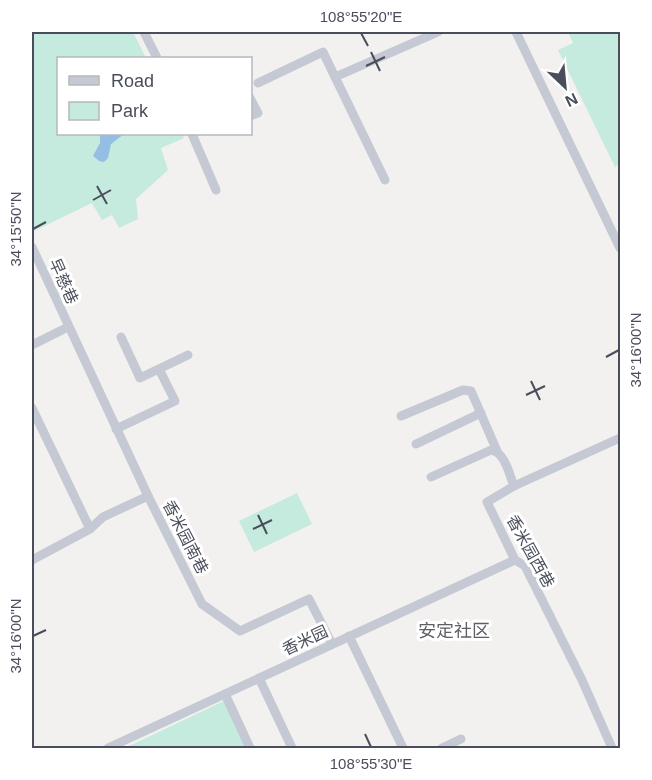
<svg xmlns="http://www.w3.org/2000/svg" width="652" height="780" font-family="Arial,'Noto Sans SC',sans-serif">
  <style>
    .green { fill: #c4ebdd }
    .water { fill: #95bee3 }
    .lines { fill: none; stroke-linecap: round; stroke-linejoin: round }
    .minor { stroke: #c5c9d3; stroke-width: 9 }
    .ticks { fill: none; stroke: #4a4e5c; stroke-width: 2 }
    .labels { text-anchor: middle; stroke-width: 6; stroke-linejoin: round; paint-order: stroke }
    .street-label { font-size: 16px; fill: #4a4e5c; stroke: #fff }
    .neighbourhood-label { font-size: 18px; fill: #5d5f64; stroke: #fff }
    .neatline { fill: none; stroke: #4a4e5c; stroke-width: 2 }
    .ticks-label { font-size: 15px; text-anchor: middle; fill: #4a4e5c }
  </style>
  <rect width="100%" height="100%" fill="#f2f1f0"/>
  <g class="green">
    <polygon points="35,32 133,32 146,58 58,58 58,134 182,134 184,138 161,148 168,170 136,199 138,219 119,228 112,215 102,220 92,203 32,232 32,33"/>
    <polygon points="568,32 620,32 620,164 615,167 558,50 573,43"/>
    <polygon points="297,493 312,524 254,552 239,521"/>
    <polygon points="228,699 246,748 125,748"/>
  </g>
  <polygon class="water" points="100,134 124,134 111,144 108,158 104,162 99,161 93,156 100,143"/>
  <g class="lines">
    <g class="minor">
      <polyline points="144,32 157,58"/>
      <polyline points="516,32 620,248"/>
      <polyline points="335,77 385,180"/>
      <polyline points="258,83 323,52 335,77 438,32"/>
      <polyline points="250,98 258,113 250,116"/>
      <polyline points="192,134 216,190"/>
      <polyline points="32,247 148,496 202,604 240,631 309,599 332,644"/>
      <polyline points="121,337 140,378 188,355"/>
      <polyline points="32,345 68,327"/>
      <polyline points="32,408 90,529"/>
      <polyline points="401,416 463,390 471,391 497,451"/>
      <polyline points="116,429 175,401 159,369"/>
      <polyline points="416,444 481,413"/>
      <path d="M431 477 491 450C505 452 509 474 514 486"/>
      <polyline points="32,560 90,529 103,517 148,496"/>
      <polyline points="349,636 403,748"/>
      <polyline points="259,678 292,748"/>
      <polyline points="225,694 250,748"/>
      <polyline points="108,748 515,560"/>
      <polyline points="442,748 461,739"/>
      <polyline points="612,748 582,680 525,566 515,560 487,502 514,486 620,438"/>
    </g>
  </g>
  <path class="ticks" d="M361 33 368 46M371 52 380 71M366 66 385 57M97 186 107 204M93 200 111 190M33 229 46 222M606 357 619 350M531 381 540 400M526 395 545 386M258 515 267 534M253 529 272 520M33 636 46 630M365 734 371 747"/>
  <g class="labels">
    <g class="street-label">
      <text transform="translate(64 281) rotate(66)" y="6">早慈巷</text>
      <text transform="translate(186 537) rotate(63)" y="6">香米园南巷</text>
      <text transform="translate(531 551) rotate(61)" y="6">香米园西巷</text>
      <text transform="translate(305 640) rotate(-25)" y="6">香米园</text>
    </g>
    <g class="neighbourhood-label">
      <text x="454" y="637">安定社区</text>
    </g>
  </g>
  <rect width="652" height="780" fill="none" stroke="#ffffff" stroke-width="66"/>
  <rect x="57" y="57" width="195" height="78" fill="#ffffff" stroke="#b7b8be" stroke-width="1.5"/>
  <rect x="69" y="76" width="30" height="9" fill="#c5c9d3" stroke="#b7b8be" stroke-width="1.5"/>
  <text x="111" y="87" font-size="18" fill="#4a4e5c">Road</text>
  <rect x="69" y="102" width="30" height="18" fill="#c4ebdd" stroke="#b7b8be" stroke-width="1.5"/>
  <text x="111" y="117" font-size="18" fill="#4a4e5c">Park</text>
  <g transform="translate(565 87) rotate(154)" stroke="#ffffff" stroke-width="4.5" paint-order="stroke">
  <path d="M0-4.5L10 22L0 15L-10 22Z" fill="#4a4e5c"/>
  <text y="-9" font-size="16" font-weight="bold" text-anchor="middle" fill="#4a4e5c">N</text>
  </g>
  <rect x="33" y="33" width="586" height="714" class="neatline"/>
  <g class="ticks-label">
    <text x="361" y="22">108°55'20"E</text>
    <text transform="translate(16 229) rotate(-90)" y="5">34°15'50"N</text>
    <text transform="translate(636 350) rotate(-90)" y="5">34°16'00"N</text>
    <text transform="translate(16 636) rotate(-90)" y="5">34°16'00"N</text>
    <text x="371" y="769">108°55'30"E</text>
  </g>
</svg>
